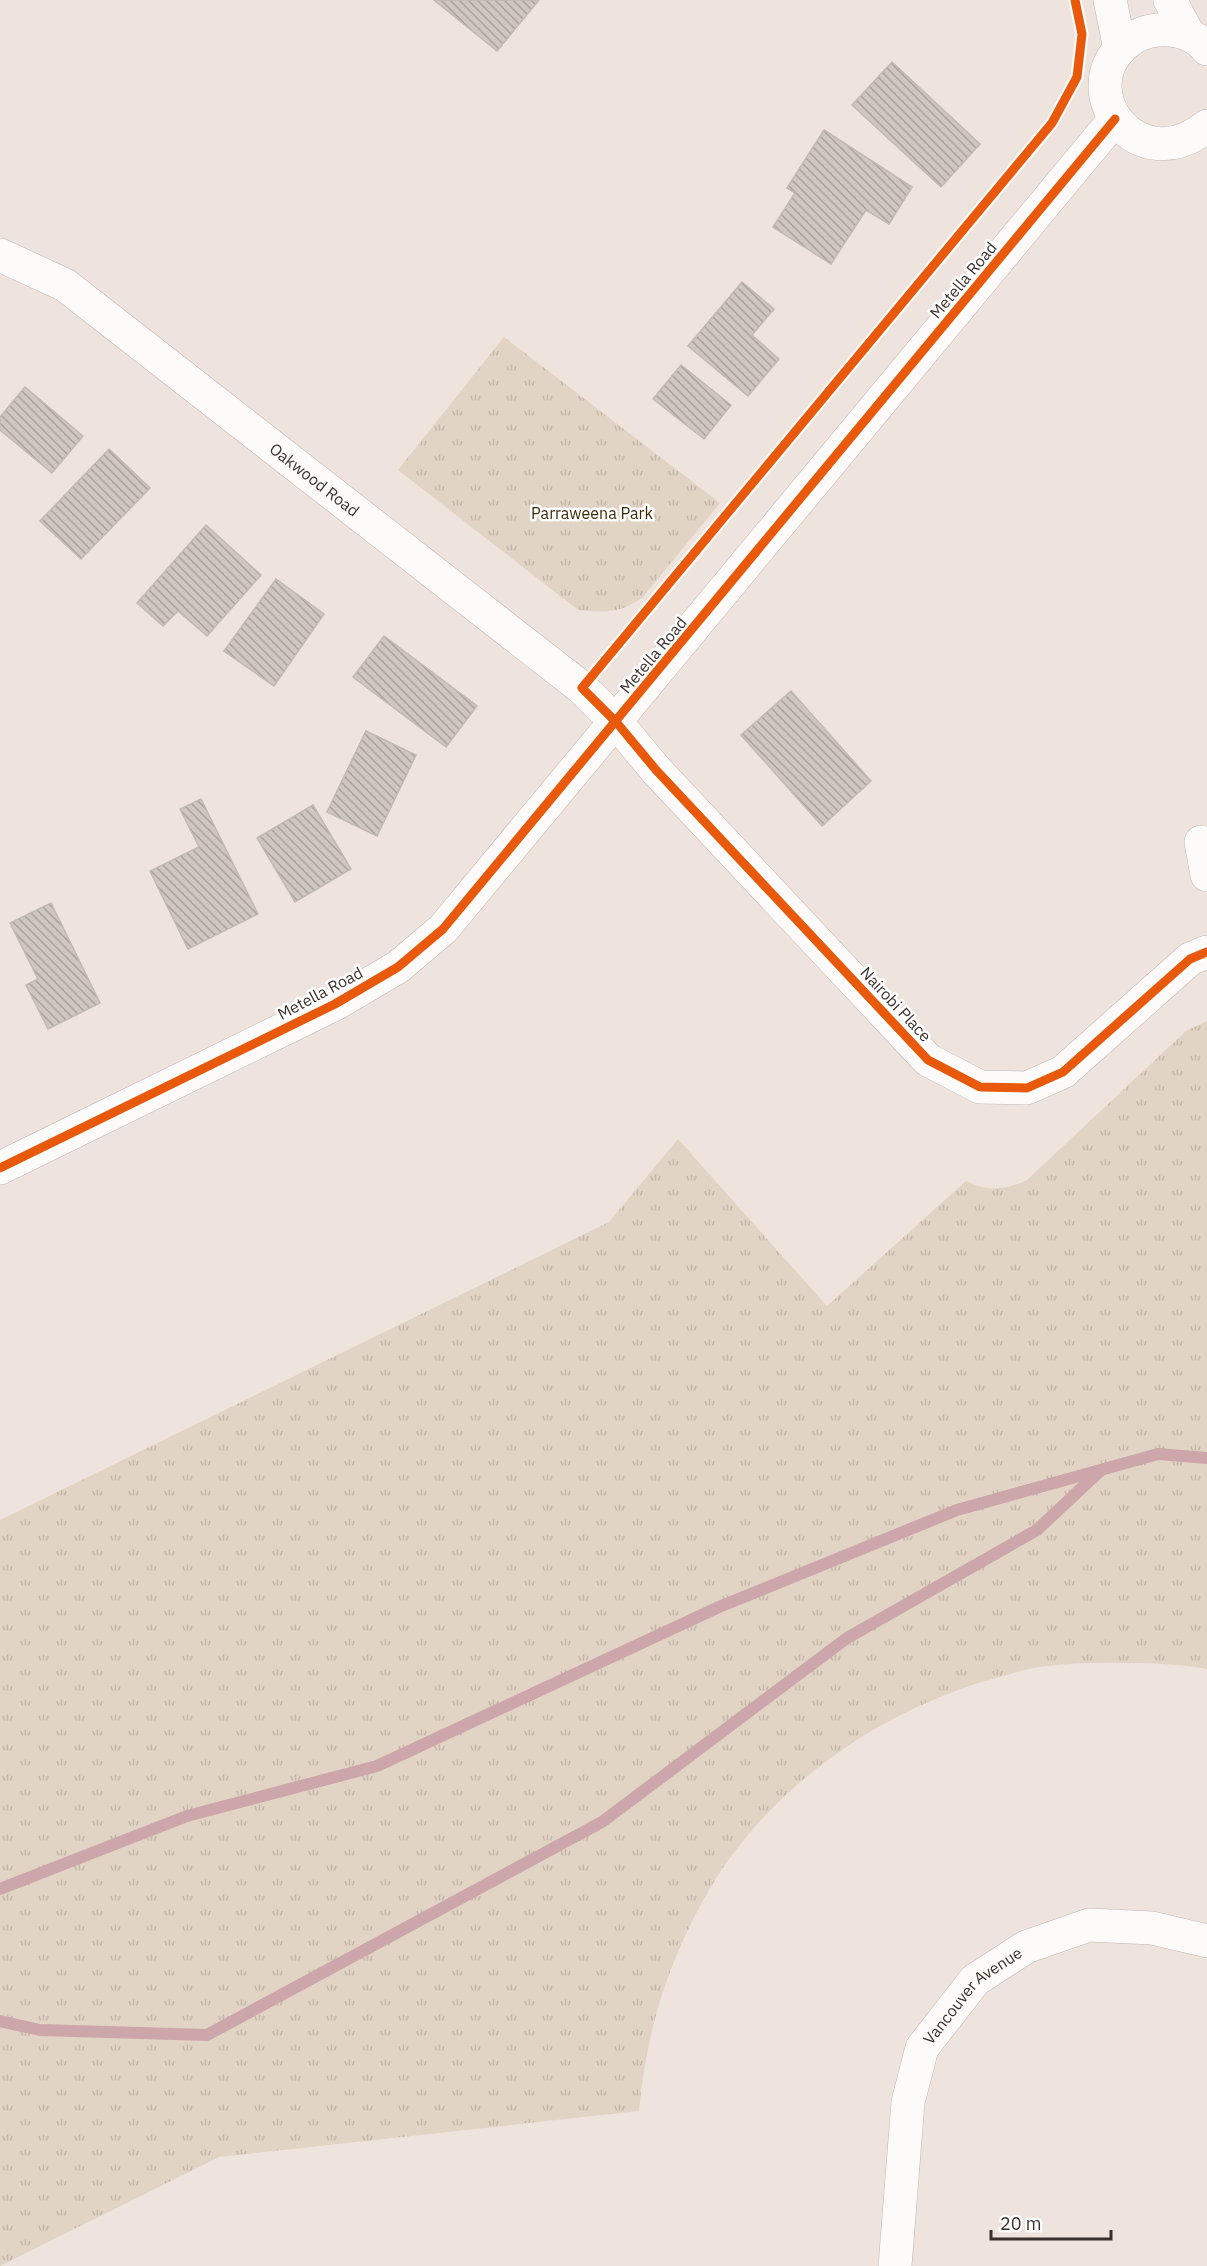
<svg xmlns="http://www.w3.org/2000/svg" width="1207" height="2266" font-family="'IBM Plex Sans',sans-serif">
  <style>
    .park { fill: url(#park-tufts) }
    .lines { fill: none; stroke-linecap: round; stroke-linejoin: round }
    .stream { stroke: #cca6aa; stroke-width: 12 }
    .building { fill: url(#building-back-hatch); stroke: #c1b9b3; stroke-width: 1.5 }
    .street-casing { stroke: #c0b7b3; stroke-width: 34 }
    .secondary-casing { stroke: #c0b7b3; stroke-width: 34 }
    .path { stroke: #d6d3d1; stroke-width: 4; stroke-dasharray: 4.5 4.5; stroke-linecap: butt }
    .street { stroke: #fdfbfa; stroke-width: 33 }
    .secondary { stroke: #fdfbfa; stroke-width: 33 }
    .cycleway-casing { stroke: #fff; stroke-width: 13 }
    .cycleway { stroke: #e8590c; stroke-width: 9 }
    .labels { text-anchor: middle; stroke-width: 5; stroke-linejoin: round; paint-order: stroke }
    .street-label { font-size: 16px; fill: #3a312d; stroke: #fff }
    .park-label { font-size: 16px; fill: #3b2b09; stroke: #fff }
  </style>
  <defs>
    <pattern id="park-tufts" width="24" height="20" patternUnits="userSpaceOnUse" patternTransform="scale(1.5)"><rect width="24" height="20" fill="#e2d4c4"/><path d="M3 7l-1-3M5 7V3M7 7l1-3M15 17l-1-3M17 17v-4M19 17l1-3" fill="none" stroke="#c3b6a9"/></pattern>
    <pattern id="building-back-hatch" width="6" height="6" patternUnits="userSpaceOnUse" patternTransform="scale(1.5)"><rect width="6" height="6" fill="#cfc6c0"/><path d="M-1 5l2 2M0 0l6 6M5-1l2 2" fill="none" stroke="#a9a19c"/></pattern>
  </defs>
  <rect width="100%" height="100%" fill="#efe3de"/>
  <g class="park">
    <path d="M504 337 720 503 642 598C618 614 605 612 578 610L398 470Z"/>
    <path d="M1207 1021V1669C1181 1664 1152 1663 1126 1663 1097 1662 1068 1663 1040 1667 1025 1669 1010 1674 996 1678 883 1709 773 1784 712 1885 670 1955 646 2030 639 2111L219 2157 0 2266V1520L609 1222 678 1139 827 1306 966 1181C989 1192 1005 1190 1027 1180L1186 1031Z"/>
  </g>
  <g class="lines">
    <g class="stream">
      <polyline points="0,1889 187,1816 377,1766 719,1607 957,1510 1158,1454 1207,1458"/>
      <polyline points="0,2021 40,2030 207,2035 602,1822 847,1638 1037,1530 1100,1471"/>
    </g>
  </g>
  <g class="building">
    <polygon points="434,0 539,0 497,51"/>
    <polygon points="892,62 980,144 941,187 852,105"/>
    <polygon points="824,130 912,187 889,224 866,210 831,264 773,227 795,193 787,188"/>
    <polygon points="742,282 774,309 752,335 779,359 748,396 688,346"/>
    <polygon points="681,365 731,405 704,439 653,399"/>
    <polygon points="25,387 83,436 52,473 0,430 0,417"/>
    <polygon points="109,449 150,488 81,559 40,521"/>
    <polygon points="206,525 261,575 207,636 178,611 163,626 137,603"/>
    <polygon points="276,579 324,614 274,686 224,651"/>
    <polygon points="384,636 477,706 446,747 353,677"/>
    <polygon points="791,691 871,781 822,826 741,735"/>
    <polygon points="366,731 416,755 377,836 327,812"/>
    <polygon points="201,799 258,914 188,949 150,871 199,847 180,809"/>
    <polygon points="313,805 351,869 295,902 257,838"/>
    <polygon points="51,903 100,1003 48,1029 26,985 38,979 10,923"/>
  </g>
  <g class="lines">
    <g class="street-casing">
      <g id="street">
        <path id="s1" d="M0 255 65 285 582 688 617 723 656 770 928 1060 980 1087 1027 1088 1063 1072 1190 959 1207 952"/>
        <polyline points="1201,842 1207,875"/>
        <polyline points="0,1168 335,1004 398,967 443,929 1115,119"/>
        <path id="s2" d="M895 2266 908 2102 922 2048 975 1980 1026 1947 1089 1925 1152 1928 1207 1941"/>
      </g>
    </g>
    <g class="secondary-casing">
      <g id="secondary">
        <polyline points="1110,0 1120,49"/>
        <polyline points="1170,0 1188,34"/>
        <path d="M1207 49C1195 34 1176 29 1158 30 1145 31 1134 36 1125 44 1070 92 1139 182 1207 126"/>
      </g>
    </g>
    <polyline class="path" points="609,655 1052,123 1068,93"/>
    <use href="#street" class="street"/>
    <use href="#secondary" class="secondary"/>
    <g class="cycleway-casing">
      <g id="cycleway">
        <polyline points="1075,0 1082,34 1077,77 1052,123 582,688 617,723 656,770 928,1060 980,1087 1027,1088 1063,1072 1190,959 1207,952"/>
        <polyline points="0,1168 335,1004 398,967 443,929 1115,119"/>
      </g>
    </g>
    <use href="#cycleway" class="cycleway"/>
  </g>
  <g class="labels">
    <g class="street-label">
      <text transform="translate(963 280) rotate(-50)" y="6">Metella Road</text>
      <text dy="6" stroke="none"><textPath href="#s1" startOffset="388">Oakwood Road</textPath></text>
      <text transform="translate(653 655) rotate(-50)" y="6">Metella Road</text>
      <text transform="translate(320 993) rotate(-28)" y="6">Metella Road</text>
      <text transform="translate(896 1004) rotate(47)" y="6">Nairobi Place</text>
      <text dy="6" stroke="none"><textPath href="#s2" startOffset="294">Vancouver Avenue</textPath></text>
    </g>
    <g class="park-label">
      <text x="592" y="519">Parraweena Park</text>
    </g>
  </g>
  <path d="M991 2230v9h120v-9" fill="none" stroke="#3a312d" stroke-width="3"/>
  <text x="1000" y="2230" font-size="18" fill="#3a312d" stroke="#ffffff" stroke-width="4.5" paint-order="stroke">20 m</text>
</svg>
